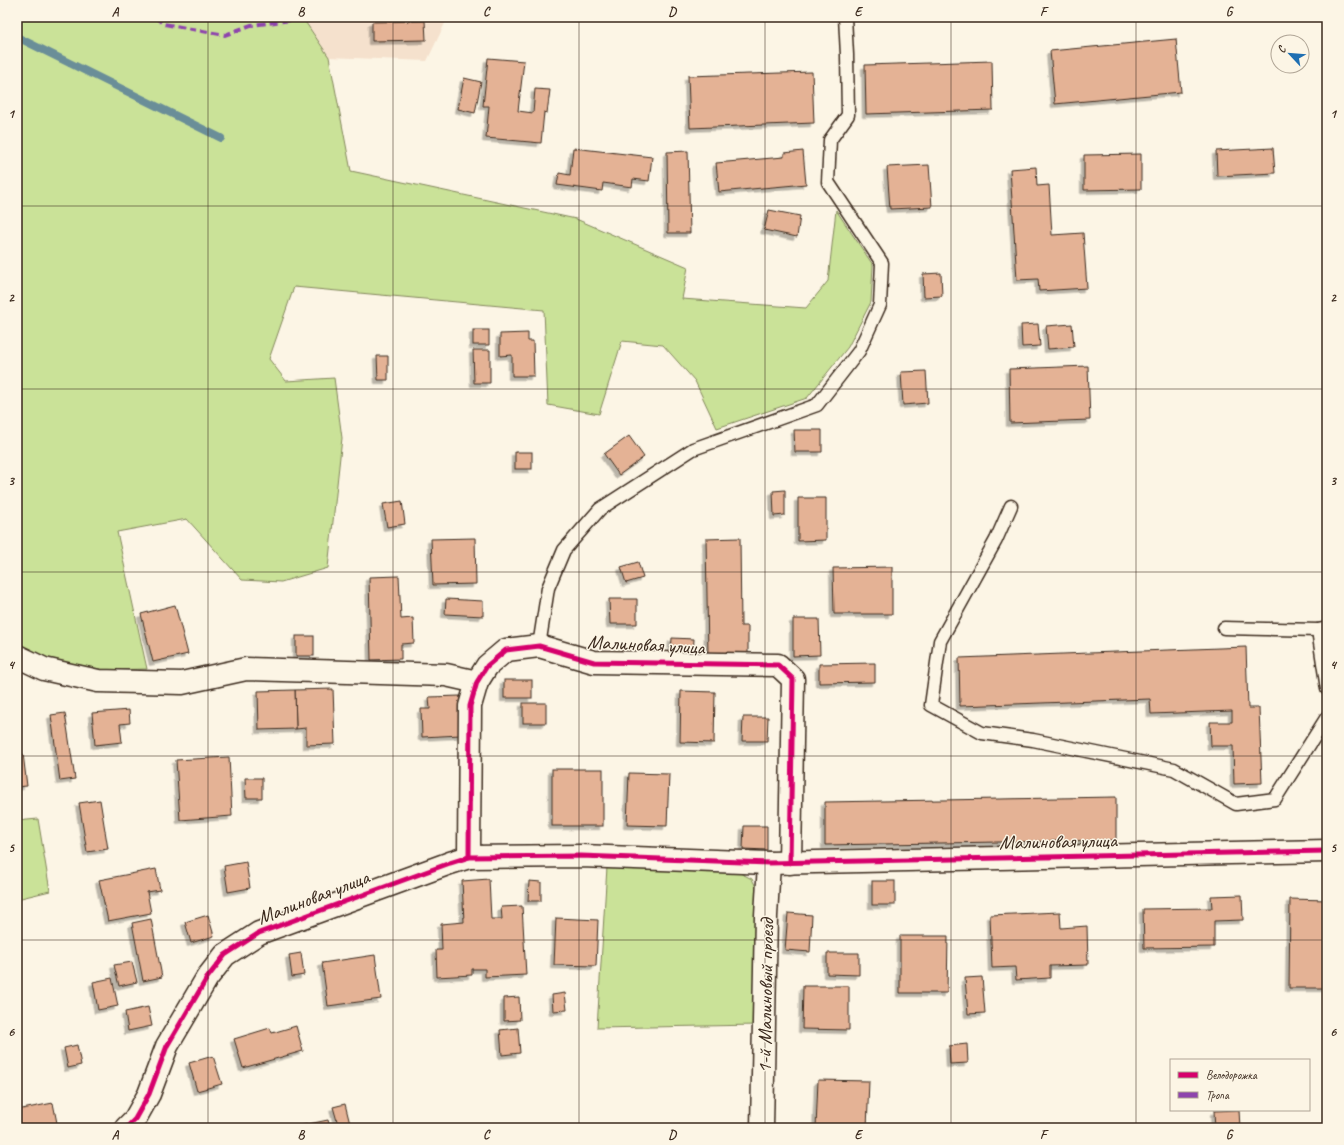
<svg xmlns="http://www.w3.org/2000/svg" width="1344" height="1145" font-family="Caveat,sans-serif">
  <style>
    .built { fill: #f5e1cd }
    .green { fill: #cae298; stroke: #82865b }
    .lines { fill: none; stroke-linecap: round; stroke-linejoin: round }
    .stream { stroke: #6a8e98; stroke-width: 8 }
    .building { fill: #e4b295; stroke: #3b2a1e; filter: url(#shadow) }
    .service-casing { stroke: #3b2a1e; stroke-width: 15 }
    .minor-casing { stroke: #3b2a1e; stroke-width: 25 }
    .service { stroke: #fcf5e5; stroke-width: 12 }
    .minor { stroke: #fcf5e5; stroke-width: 22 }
    .quiet { stroke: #8e44ad; stroke-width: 4; stroke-dasharray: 8 4; stroke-linecap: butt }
    .cycleway-casing { stroke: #fcf5e5; stroke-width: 8 }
    .cycleway { stroke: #d6006c; stroke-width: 5 }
    .grid { fill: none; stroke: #3b2a1e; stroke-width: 1; stroke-opacity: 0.55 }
    .labels { text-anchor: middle; stroke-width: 3; stroke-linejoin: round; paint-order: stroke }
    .street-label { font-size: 20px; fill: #3b2a1e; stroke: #fcf5e5 }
    .neatline { fill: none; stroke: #3b2a1e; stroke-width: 1.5 }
    .grid-label { font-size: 13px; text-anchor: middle; font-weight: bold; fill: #3b2a1e }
  </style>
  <defs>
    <filter id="shadow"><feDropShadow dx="-3.5" dy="3.5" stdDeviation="0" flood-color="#0004"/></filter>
  </defs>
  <rect width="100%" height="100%" fill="#fcf5e5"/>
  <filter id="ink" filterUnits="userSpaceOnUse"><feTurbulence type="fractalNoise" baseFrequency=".025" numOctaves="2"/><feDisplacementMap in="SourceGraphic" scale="8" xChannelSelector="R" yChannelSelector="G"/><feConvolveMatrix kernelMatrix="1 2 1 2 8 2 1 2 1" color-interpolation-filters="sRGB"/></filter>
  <g filter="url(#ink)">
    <polygon class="built" points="302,17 448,17 427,61 329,57"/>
    <g class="green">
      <polygon points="17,17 302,17 329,57 351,171 576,219 688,267 682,299 806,308 828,281 836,210 873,265 871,302 848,347 807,398 717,428 695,381 663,345 622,341 599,414 548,405 544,310 294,287 269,359 286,381 334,378 342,438 328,568 281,582 242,580 187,519 117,532 147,669 105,670 44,658 17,642"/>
      <polygon points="38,819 50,891 17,899 17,821"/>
      <polygon points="607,867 738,872 752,879 758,891 757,1025 597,1028"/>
    </g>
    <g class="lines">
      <polyline class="stream" points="17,37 221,138"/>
    </g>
    <g class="building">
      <polygon points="425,21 426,40 372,41 372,22"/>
      <polygon points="1176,39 1181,92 1055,104 1050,51"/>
      <polygon points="488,58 524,61 518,111 533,113 535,89 550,90 547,113 544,112 541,143 486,138 489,106 483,106"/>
      <polygon points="992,61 993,110 866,114 865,65"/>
      <polygon points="812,72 814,123 690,128 688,76"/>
      <polygon points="464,78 481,82 475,113 458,109"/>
      <polygon points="573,148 652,157 649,181 633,179 632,187 603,183 602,191 557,185 559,173 570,175"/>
      <polygon points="1273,148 1275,173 1217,176 1216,151"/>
      <polygon points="688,151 690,233 668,233 667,152"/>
      <polygon points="803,151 806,184 719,192 716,163 784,157 784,153"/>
      <polygon points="1141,154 1141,189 1084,190 1084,155"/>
      <polygon points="929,165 932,207 890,209 887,167"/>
      <polygon points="1036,167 1037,186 1049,185 1052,235 1083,233 1087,288 1039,291 1038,279 1017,280 1010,169"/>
      <polygon points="769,210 800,216 797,237 764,230"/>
      <polygon points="941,273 942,296 924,297 923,274"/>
      <polygon points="1038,324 1040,346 1022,347 1021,325"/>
      <polygon points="1072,324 1074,347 1048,349 1046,326"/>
      <rect x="473" y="330" width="16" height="15"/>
      <polygon points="528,333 528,341 533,341 534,376 512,376 512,355 500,356 500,334"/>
      <polygon points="473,350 490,350 490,383 474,383"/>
      <polygon points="377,356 388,356 388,380 378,380"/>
      <polygon points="1088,366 1090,420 1010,423 1009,369"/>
      <polygon points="926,371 928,403 903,405 901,372"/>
      <polygon points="794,430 822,430 822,452 795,452"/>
      <polygon points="629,436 644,457 619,475 604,454"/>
      <rect x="515" y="452" width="17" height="17"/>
      <polygon points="785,490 785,515 774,516 773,491"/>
      <polygon points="798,498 826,498 826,540 798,541"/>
      <polygon points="402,501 405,524 387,527 383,504"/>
      <polygon points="475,538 476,584 433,585 431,539"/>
      <polygon points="740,538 741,626 748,626 748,656 708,656 706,539"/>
      <polygon points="638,562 643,578 626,583 621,567"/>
      <polygon points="892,567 892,614 834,614 833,568"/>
      <polygon points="399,576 401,619 413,618 414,643 401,644 401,659 371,660 369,577"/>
      <polygon points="446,599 483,601 483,616 445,614"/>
      <polygon points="609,599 637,599 637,624 610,624"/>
      <polygon points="175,605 188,654 153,662 141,614"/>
      <polygon points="793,619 819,619 820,655 793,656"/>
      <rect x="296" y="636" width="18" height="20"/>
      <polygon points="672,638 694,639 693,654 671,652"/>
      <polygon points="1246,647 1248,708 1259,708 1262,783 1234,784 1233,746 1211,746 1210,722 1232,722 1232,711 1151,714 1150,699 960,706 959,658"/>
      <polygon points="875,663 875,682 819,683 819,664"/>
      <rect x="504" y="680" width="28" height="18"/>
      <polygon points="333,689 335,744 306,745 306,728 296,729 295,690"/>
      <polygon points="295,690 296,729 259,730 258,691"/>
      <polygon points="681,691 715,692 714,743 680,742"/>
      <polygon points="460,696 461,735 422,737 421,709 430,709 429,697"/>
      <rect x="523" y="703" width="23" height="20"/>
      <polygon points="129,710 130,723 120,724 122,742 95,745 92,713"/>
      <polygon points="65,713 75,779 60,781 51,715"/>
      <polygon points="743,717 768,717 767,741 742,741"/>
      <polygon points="17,754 23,754 27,786 17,787"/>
      <polygon points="229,757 232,816 180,820 176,760"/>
      <rect x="552" y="769" width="51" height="57"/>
      <polygon points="629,773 669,774 667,826 627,825"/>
      <polygon points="245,778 262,778 262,798 246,798"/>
      <polygon points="1116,797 1116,840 825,845 825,802"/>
      <polygon points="100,800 108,849 87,852 79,803"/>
      <polygon points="744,826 767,826 767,850 743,849"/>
      <polygon points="246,862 250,888 228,892 224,866"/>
      <polygon points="156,869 160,890 147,892 151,913 108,921 99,880"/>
      <polygon points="489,879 491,919 502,919 501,907 522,906 526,975 485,977 485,969 472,969 472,975 437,977 436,950 442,950 441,924 464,922 462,881"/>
      <polygon points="529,881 541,882 541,901 528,901"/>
      <rect x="872" y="881" width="23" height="24"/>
      <polygon points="1242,895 1243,920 1214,921 1214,947 1144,948 1143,909 1212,908 1211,896"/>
      <polygon points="1290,899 1327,900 1327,988 1289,988"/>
      <polygon points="1060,912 1061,928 1087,926 1088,965 1050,966 1050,978 1016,980 1015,967 992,968 990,915"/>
      <polygon points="788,913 812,915 810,952 785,950"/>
      <polygon points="208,915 214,936 191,943 185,922"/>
      <polygon points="556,918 598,920 596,966 554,965"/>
      <polygon points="151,919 162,977 143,981 132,923"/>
      <polygon points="900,936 948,936 947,993 900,993"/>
      <polygon points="301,953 304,975 292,977 289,955"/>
      <polygon points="827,953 859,953 859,975 827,974"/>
      <polygon points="375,955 381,999 328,1006 322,963"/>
      <polygon points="132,962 137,982 119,986 114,965"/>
      <polygon points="982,977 985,1013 968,1014 965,978"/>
      <polygon points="112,978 118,1006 98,1010 93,982"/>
      <polygon points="803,986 849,986 849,1030 802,1029"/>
      <polygon points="565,993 567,1010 553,1011 552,995"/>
      <polygon points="519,997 520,1020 504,1021 504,998"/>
      <polygon points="148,1007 152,1026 128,1031 125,1012"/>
      <polygon points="296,1026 303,1051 243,1068 234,1039 270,1028 272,1033"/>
      <polygon points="518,1028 520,1053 502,1055 500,1030"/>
      <polygon points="967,1044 968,1063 950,1064 949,1046"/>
      <polygon points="77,1045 81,1065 68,1068 64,1048"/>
      <polygon points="213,1056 222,1084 197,1091 189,1063"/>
      <polygon points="818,1080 869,1081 867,1128 816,1128"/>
      <polygon points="53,1103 58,1128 17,1128 17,1110"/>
      <polygon points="345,1104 350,1124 339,1128 333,1107"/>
      <polygon points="1239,1110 1240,1128 1215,1128 1214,1111"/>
      <polygon points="328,1120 330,1128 299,1128 299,1126"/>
    </g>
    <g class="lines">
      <g class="service-casing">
        <g id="service">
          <polyline points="1011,506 996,540 940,641 931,705 982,733 1033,740 1174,769 1236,804 1275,799 1327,717"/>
          <polyline points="1224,628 1318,630 1327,628"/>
          <polyline points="1318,630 1327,689"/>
          <polyline points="539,646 548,588 564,550 600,509 693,449 817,405 859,351 880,305 882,263 828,182 830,140 848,115 847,55 845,17"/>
        </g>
      </g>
      <g class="minor-casing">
        <g id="minor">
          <polyline points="17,656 44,669 98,681 182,683 246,669 446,675 477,682"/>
          <polyline points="469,857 470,706 477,682 487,666 506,650 539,646 594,662 778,665 793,679 790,863"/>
          <polyline points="126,1128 135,1119 149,1094 167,1046 207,978 225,955 259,933 450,863 469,857 581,856 769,863 1327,851"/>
          <polyline points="762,1128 766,916 769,863"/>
        </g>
      </g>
      <use href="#service" class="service"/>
      <use href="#minor" class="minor"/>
      <polyline class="quiet" points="155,17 164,24 225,35 251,25 315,17"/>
      <g class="cycleway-casing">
        <g id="cycleway">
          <polyline points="469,857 470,706 477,682 487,666 506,650 539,646 594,662 778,665 793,679 790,863"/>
          <polyline points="126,1128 135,1119 149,1094 167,1046 207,978 225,955 259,933 450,863 469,857 581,856 769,863 1327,851"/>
        </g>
      </g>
      <use href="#cycleway" class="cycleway"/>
    </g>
  </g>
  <path class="grid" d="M208 17V1128M393 17V1128M579 17V1128M765 17V1128M951 17V1128M1136 17V1128M17 206H1327M17 389H1327M17 572H1327M17 756H1327M17 940H1327"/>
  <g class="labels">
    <g class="street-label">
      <text transform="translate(646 644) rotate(3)" y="7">Малиновая улица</text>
      <text transform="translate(1058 841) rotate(-1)" y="7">Малиновая улица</text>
      <text transform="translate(313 897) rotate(-21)" y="7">Малиновая улица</text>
      <text transform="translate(765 996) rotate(-89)" y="7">1-й Малиновый проезд</text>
    </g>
  </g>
  <rect width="1344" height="1145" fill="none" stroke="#fcf5e5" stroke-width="44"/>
  <rect x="1170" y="1059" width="140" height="52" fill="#fcf5e5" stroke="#afa495"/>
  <rect x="1178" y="1072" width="20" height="6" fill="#d6006c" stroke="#afa495"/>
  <text x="1206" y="1079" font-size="12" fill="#3b2a1e">Велодорожка</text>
  <rect x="1178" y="1092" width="20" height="6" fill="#8e44ad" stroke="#afa495"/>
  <text x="1206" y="1099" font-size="12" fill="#3b2a1e">Тропа</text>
  <g transform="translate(1290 54) rotate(296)"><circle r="19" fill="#fcf5e5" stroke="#afa495"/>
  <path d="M0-3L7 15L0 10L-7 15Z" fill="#1f6fb2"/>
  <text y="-6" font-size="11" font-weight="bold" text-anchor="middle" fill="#3b2a1e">С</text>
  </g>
  <rect x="22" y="22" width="1300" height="1101" class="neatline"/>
  <g class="grid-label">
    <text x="115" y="16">A</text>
    <text x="301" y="16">B</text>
    <text x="486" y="16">C</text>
    <text x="672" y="16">D</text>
    <text x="858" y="16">E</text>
    <text x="1043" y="16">F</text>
    <text x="1229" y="16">G</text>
    <text x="11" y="118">1</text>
    <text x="1333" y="118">1</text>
    <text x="11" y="302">2</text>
    <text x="1333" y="302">2</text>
    <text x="11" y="485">3</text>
    <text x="1333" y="485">3</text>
    <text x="11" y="669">4</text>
    <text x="1333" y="669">4</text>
    <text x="11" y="852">5</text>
    <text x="1333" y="852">5</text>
    <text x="11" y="1036">6</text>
    <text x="1333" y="1036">6</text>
    <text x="115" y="1139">A</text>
    <text x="301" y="1139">B</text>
    <text x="486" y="1139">C</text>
    <text x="672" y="1139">D</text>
    <text x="858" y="1139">E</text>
    <text x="1043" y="1139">F</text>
    <text x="1229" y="1139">G</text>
  </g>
</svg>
